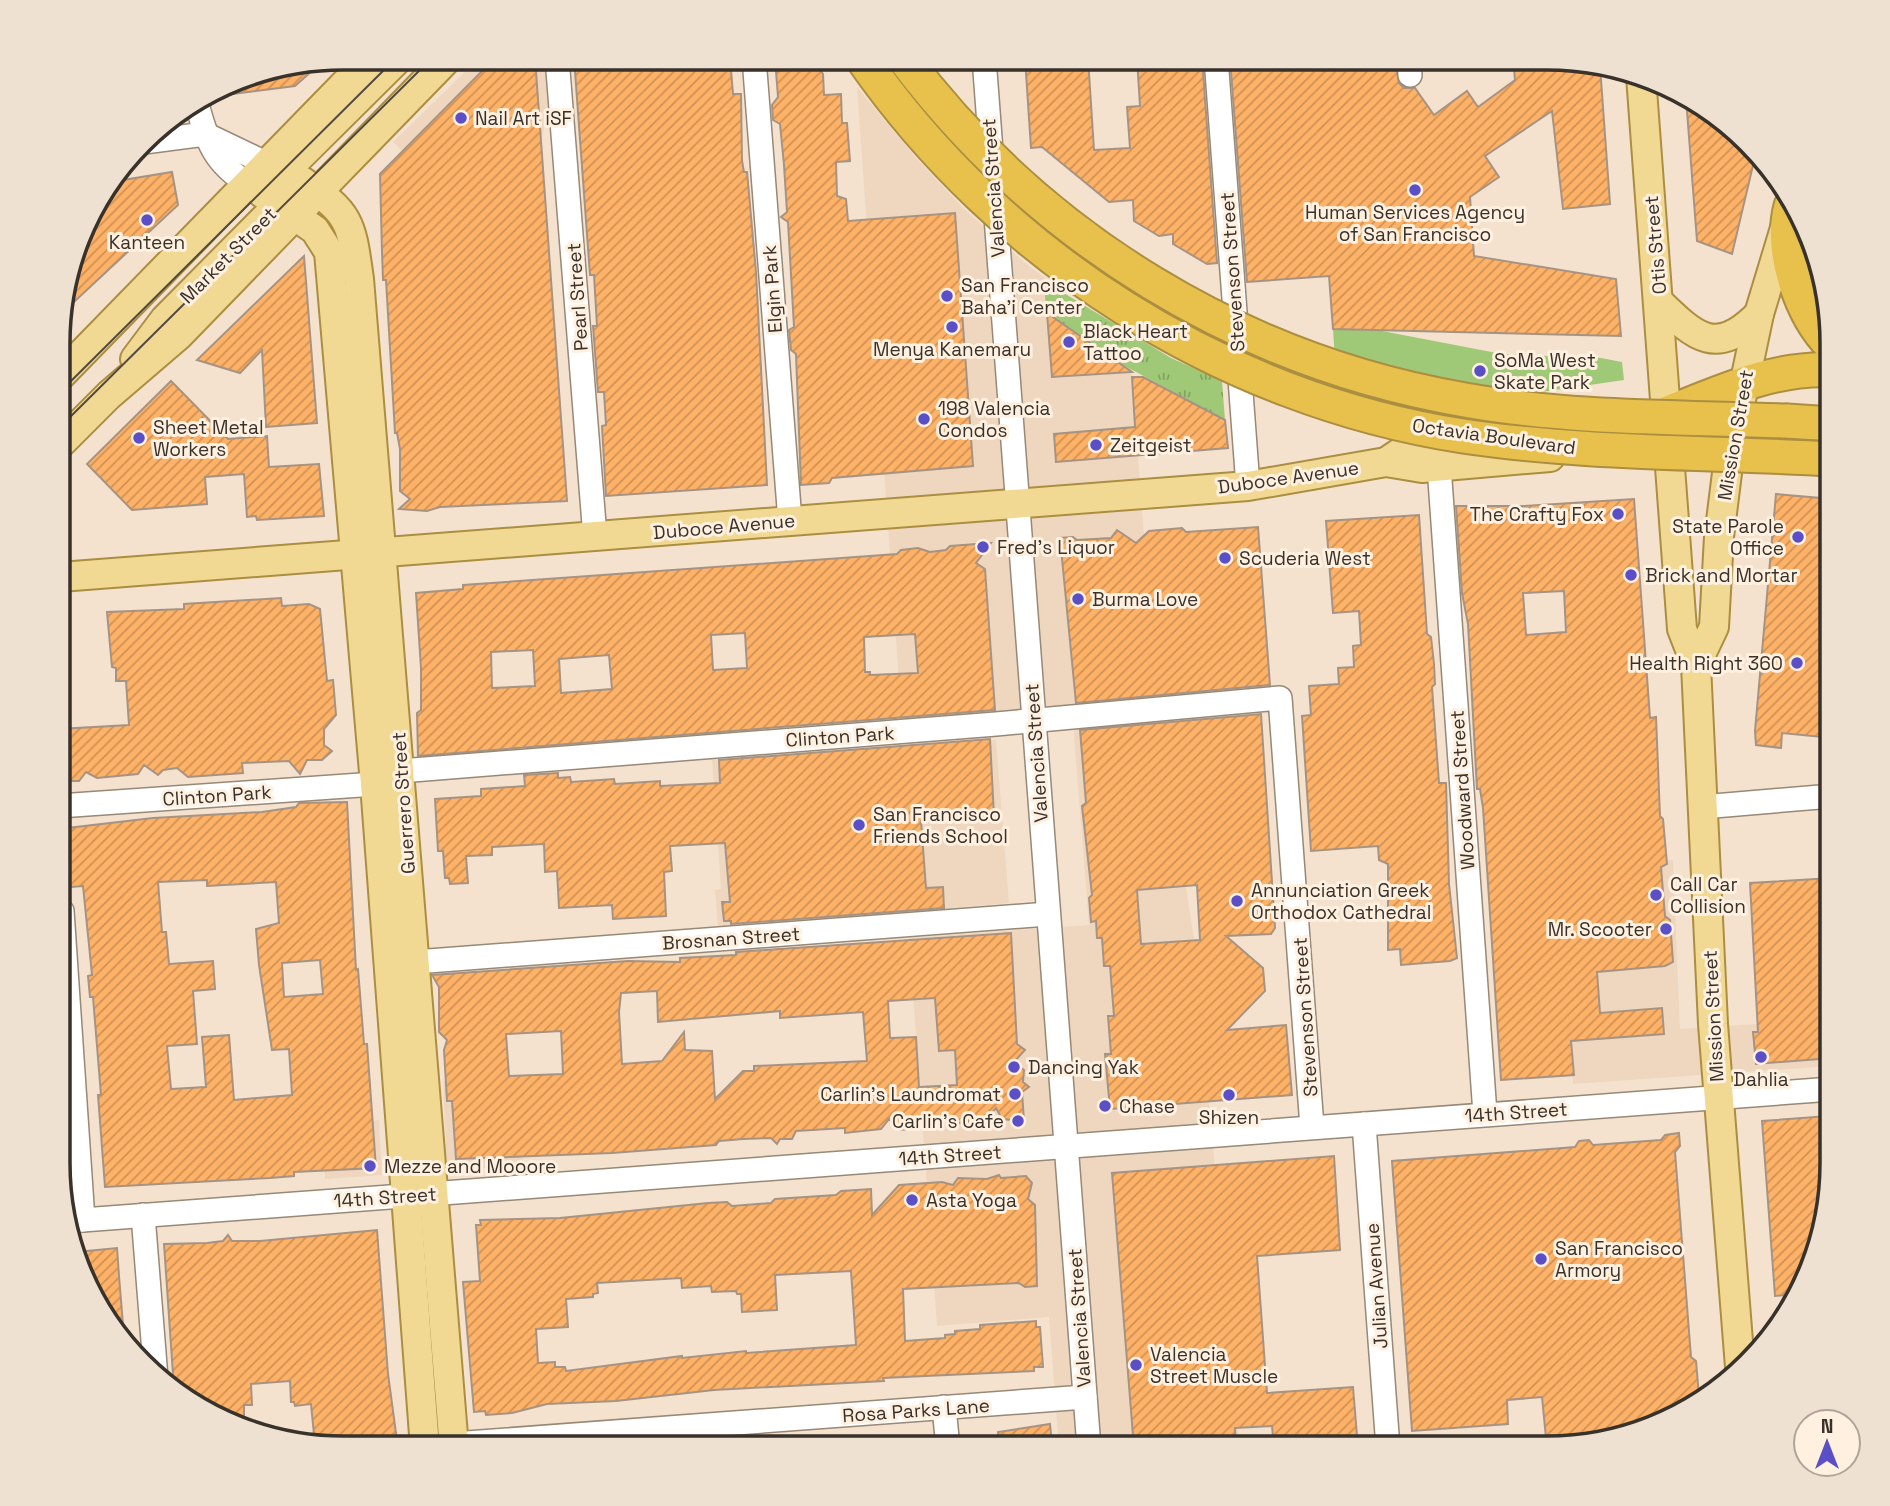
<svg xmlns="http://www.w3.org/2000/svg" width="1890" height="1506" font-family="'Space Grotesk',sans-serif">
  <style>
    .built { fill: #eed7be }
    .grass { fill: url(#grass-tufts) }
    .pitch { fill: #9fc976 }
    .building { fill: url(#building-hatch); stroke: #a69383; stroke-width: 2; fill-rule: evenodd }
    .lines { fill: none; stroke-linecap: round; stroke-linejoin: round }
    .minor-casing { stroke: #988876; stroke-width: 26 }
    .major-casing { stroke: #ab8e40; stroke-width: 32 }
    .highway-casing { stroke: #ab8e40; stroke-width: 37 }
    .minor { stroke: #fff; stroke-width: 23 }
    .major { stroke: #f1d994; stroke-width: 28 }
    .highway { stroke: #e8c04c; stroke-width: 33 }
    .tram { stroke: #524a41; stroke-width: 2 }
    .highway-bridge-casing { stroke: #ab8e40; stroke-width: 37; stroke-linecap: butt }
    .highway-bridge { stroke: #e8c04c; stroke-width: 33 }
    .poi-dot { fill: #5b4fc7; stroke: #fff0e0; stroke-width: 2.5 }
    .labels { text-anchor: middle; stroke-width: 6; stroke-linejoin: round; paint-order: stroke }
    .poi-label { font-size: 19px; fill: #39322b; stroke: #fff0e0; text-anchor: start }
    .street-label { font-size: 19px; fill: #39322b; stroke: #fff0e0 }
    .rim { fill: none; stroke: #39322b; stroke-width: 3.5 }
  </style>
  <defs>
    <pattern id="grass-tufts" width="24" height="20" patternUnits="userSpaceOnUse" patternTransform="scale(1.75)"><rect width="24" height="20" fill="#9fc976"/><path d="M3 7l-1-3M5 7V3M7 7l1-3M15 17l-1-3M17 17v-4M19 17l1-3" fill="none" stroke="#83a461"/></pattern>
    <pattern id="building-hatch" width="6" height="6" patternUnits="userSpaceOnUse" patternTransform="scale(1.75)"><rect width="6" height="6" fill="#feb267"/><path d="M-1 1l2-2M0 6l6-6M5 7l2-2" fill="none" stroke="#cf9155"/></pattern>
  </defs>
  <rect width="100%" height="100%" fill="#f4e2cf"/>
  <g class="built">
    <polygon points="479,58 562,58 542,137 450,196 393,142"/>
    <polygon points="857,87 917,159 965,210 1023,261 1077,303 1129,336 1156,698 1195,945 1240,1448 1059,1448 1049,1317 937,1326 909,938 1089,925 1072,711 902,724"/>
    <polygon points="996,740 1009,903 718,928 715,890 721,889 712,760"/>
    <polygon points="1673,860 1680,1029 1832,1019 1832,1066 1573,1084 1565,867"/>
    <polygon points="516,1075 523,1166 447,1170 443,1081"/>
    <polygon points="379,1120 382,1175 325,1179 323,1126"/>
  </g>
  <polygon class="grass" points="1044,281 1171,358 1222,381 1225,420 1125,366 1052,316 1046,311"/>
  <polygon class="pitch" points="1333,329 1382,331 1502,354 1601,358 1622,362 1624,380 1339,421"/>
  <g class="building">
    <polygon points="495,58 535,58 567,501 440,507 427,511 399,509 410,499 400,491 400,449 397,433 395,433 386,280 383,280 382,252 380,174"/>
    <polygon points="574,58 730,58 733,94 741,94 742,161 744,172 747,172 756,272 767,485 606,496 602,426 606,425 604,392 598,392 593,326 597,326 594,275 590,275"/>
    <polygon points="775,58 814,61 823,74 824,95 841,94 842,123 847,123 850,161 836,162 837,196 846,199 848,221 955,213 973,466 832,478 829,483 801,485 796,354 791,350 789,330 794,327 788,222 781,217 787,212 784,165 780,124 773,120 772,105 778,97"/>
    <polygon points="1025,58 1088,58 1094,150 1130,148 1127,107 1140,106 1137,58 1202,58 1217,263 1207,264 1173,244 1173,234 1159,236 1134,221 1133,200 1109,202 1042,147 1031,148"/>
    <polygon points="1230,58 1395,61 1399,83 1404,88 1415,88 1434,115 1467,91 1478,107 1515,80 1513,58 1565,58 1600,66 1610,204 1563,209 1552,111 1485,156 1499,177 1470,197 1474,256 1616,279 1621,336 1333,329 1329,276 1247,282"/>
    <polygon points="323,61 295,86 209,97 251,73"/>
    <polygon points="1686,98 1735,129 1755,157 1732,254 1697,241"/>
    <polygon points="172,172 178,205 60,315 60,306 96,201 111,182"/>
    <polygon points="304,256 317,423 266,427 262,350 240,373 197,360"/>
    <polygon points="1047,313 1132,372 1052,377"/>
    <polygon points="1132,377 1143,377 1225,420 1228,448 1056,462 1054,434 1135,427"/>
    <polygon points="171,381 228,439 267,436 269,467 319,464 324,516 257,520 256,516 247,517 244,474 205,477 207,504 132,510 87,464"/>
    <polygon points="1776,494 1832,499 1832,738 1782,733 1781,748 1756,745 1755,731"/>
    <path d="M1634 499 1650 718 1656 717 1660 816 1663 819 1667 864 1661 867 1665 916 1670 920 1673 962 1665 966 1597 972 1600 1013 1662 1008 1664 1034 1571 1041 1574 1075 1501 1080 1483 808 1480 789H1477L1468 624 1462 593 1456 506H1524ZM1564 591 1566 632 1526 635 1523 593Z"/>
    <polygon points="1419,515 1427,634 1431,637 1434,664 1435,684 1432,687 1439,783 1446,783 1449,884 1457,958 1450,961 1401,965 1400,949 1388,950 1388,864 1379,860 1378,846 1311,851 1302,716 1311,715 1309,686 1339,684 1338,668 1354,667 1353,646 1361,645 1359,611 1333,613 1326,521"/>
    <polygon points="1258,527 1270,685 1076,703 1060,538 1073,537 1077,540 1111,538 1117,530 1136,543 1149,531 1182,528 1186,532"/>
    <path d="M991 543 976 563 985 569 995 710 418 756 417 713 421 710V668L416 593 463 589V585L897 554 901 550 918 548 930 552 946 550 950 546ZM745 633 747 668 713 670 711 635ZM915 634 918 673 870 675V672H865L864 637ZM533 650 535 686 492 688 491 652ZM609 655 612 689 561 693 559 659Z"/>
    <polygon points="281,598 282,606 309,604 320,609 327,681 333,680 336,715 324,729 324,745 332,751 322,760 307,760 300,774 289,761 242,763 243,773 188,777 177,768 163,770 158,775 144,765 138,774 97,778 86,772 79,781 59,781 59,729 129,725 126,681 116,681 116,668 112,667 107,612 184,609 184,604"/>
    <path d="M1261 714 1275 928 1271 934 1226 936 1263 968 1265 991 1227 1030 1286 1025 1292 1095 1110 1109 1105 1054H1111L1108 1016H1114L1110 966H1104L1102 938H1097L1096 921 1091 922 1089 898 1092 895 1082 806 1086 803 1080 730ZM1197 885 1200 940 1141 944 1137 890Z"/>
    <polygon points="990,739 994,816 921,821 926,888 943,887 944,908 731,924 731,921 724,921 722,902 730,902 725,843 670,846 672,871 664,872 666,916 613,919 612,905 559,908 557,871 545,872 544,844 492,847 492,855 466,856 468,883 450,884 449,878 445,878 443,851 438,851 435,799 481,796 481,789 525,786 524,775 558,773 558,778 570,777 571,782 614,779 615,784 660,781 660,786 720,783 719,760"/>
    <path d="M347 802 356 970 358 969 364 1044H367L376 1168 294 1172V1176L270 1178 105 1187 98 1095H101L93 997H90L88 976 92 975 83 886 59 888V829L153 818 262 812 296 807 299 803ZM207 880V886L276 882 279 923 256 929 259 965 272 1050 289 1049 292 1095 234 1100 229 1035 202 1037 206 1087 171 1089 167 1046 197 1044 193 991 215 989 213 961 169 964 166 932H162L158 882ZM320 960 323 994 284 997 282 963Z"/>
    <polygon points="1832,878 1832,1058 1756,1064 1753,1032 1758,1032 1750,883"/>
    <path d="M1011 933 1017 1044 1025 1050 1013 1063 1024 1070 1023 1082 1029 1087 1022 1092 1024 1121 1002 1119 996 1108 981 1126 976 1121 961 1122 956 1127 944 1116 938 1127 899 1130 889 1119 881 1129 845 1133V1128L796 1131 792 1139H780L777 1144 771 1138 743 1139 719 1141 716 1145 612 1153 456 1159 452 1101H447L444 1050 447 1040 439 1032V987L432 975 628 961 680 962V958L736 955V952ZM657 991 658 1022 780 1011V1018L863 1012 867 1061 754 1066V1071H743L715 1099 712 1051 685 1050 684 1032 662 1061 622 1064 619 1012 621 993ZM935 998 939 1051 955 1050 957 1085 919 1087 916 1037 890 1038 888 1001ZM561 1031 563 1074 509 1076 506 1034Z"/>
    <polygon points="1828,1116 1832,1182 1810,1272 1797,1294 1775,1296 1762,1121"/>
    <polygon points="1679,1133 1680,1146 1675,1152 1691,1357 1696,1361 1699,1396 1656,1426 1547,1448 1542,1397 1507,1400 1508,1424 1412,1431 1392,1161 1575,1147 1579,1141 1589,1140 1593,1145 1661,1140 1665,1135"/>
    <polygon points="1334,1156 1340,1250 1257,1256 1267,1393 1353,1387 1358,1448 1274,1448 1272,1426 1235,1428 1236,1448 1134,1448 1112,1173"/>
    <path d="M999 1175 1001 1178 1026 1176 1032 1183 1028 1199 1035 1205 1037 1286 1025 1287 1019 1283 903 1289 905 1341 945 1338V1335L955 1334V1331L980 1329V1325L1036 1321V1327H1040L1043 1367H1034V1371L883 1378 884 1381 714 1390 616 1401 547 1404 512 1413 486 1415 485 1411 474 1412 463 1282 480 1281 476 1225H481L480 1220 560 1218 708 1203 727 1202 732 1206 771 1203 775 1199 836 1195 841 1191 871 1189 872 1215 899 1185 942 1182 953 1185 958 1178 987 1179ZM851 1271 856 1345 746 1353V1351L682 1358V1356L566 1371 565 1367H555V1362L538 1363 536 1329 568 1327 566 1299 593 1297V1294L598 1293 597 1283 681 1278 682 1288 711 1286 712 1292 736 1291 737 1294H741L742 1312 777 1310 775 1275Z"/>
    <polygon points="377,1230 388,1374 398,1448 315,1445 311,1404 295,1406 294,1402 291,1402 290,1381 251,1384 252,1405 244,1405 244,1420 238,1428 174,1389 164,1244 207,1243 223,1241 228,1235 232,1241 260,1241"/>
    <polygon points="117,1248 119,1276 124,1337 87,1289 77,1252"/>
    <polygon points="1050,1424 1052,1444 1045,1445 1046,1448 1000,1448 998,1432"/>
  </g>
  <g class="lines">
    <g class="minor-casing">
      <g id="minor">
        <polyline points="557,58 595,537"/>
        <polyline points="754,58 790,521"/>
        <polyline points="984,58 1089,1448"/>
        <polyline points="1216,58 1248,486"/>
        <polyline points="1409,58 1410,75"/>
        <path d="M197 104C209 150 218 167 259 191"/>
        <polyline points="144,142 205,134 282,171"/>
        <polyline points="1439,466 1485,1114"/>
        <polyline points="400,771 996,724 1280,698 1312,1127"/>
        <polyline points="59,806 375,784"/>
        <polyline points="1702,807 1832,796"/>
        <polyline points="62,911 83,1220"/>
        <polyline points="415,962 1048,914"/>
        <polyline points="1364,1124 1388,1448"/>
        <polyline points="143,1215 156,1378"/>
        <polyline points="69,1221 1832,1089"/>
        <polyline points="944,1407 948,1448"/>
        <polyline points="453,1444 1085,1397"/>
      </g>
    </g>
    <g class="major-casing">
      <g id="major">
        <polyline points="1641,76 1682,629 1696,665 1713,1024 1740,1367"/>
        <path d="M302 181C351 214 351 222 359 279L454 1448"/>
        <polyline points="265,191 399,58"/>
        <polyline points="262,193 315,230 329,252 375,784 425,1448"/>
        <path d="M1660 303C1696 338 1717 357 1759 314"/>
        <polyline points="135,359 165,319 291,192"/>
        <polyline points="60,376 370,58"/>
        <polyline points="60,444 109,395 179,335 448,58"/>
        <polyline points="1386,462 1414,443 1568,420"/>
        <polyline points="60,577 1248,486 1386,462 1422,468 1550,457"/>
        <polyline points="1696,665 1714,627 1719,537 1729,457 1759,314 1785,228"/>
      </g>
    </g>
    <g class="highway-casing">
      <g id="highway">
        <path d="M1791 206C1779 250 1800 314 1832 346"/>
        <path d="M1668 413C1721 392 1774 367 1832 370"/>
        <polyline points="1787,421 1832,424"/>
      </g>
    </g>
    <use href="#minor" class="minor"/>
    <use href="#major" class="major"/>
    <use href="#highway" class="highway"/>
    <g class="tram">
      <polyline points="60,392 396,58"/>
      <polyline points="60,427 432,58"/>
    </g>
    <g class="highway-bridge-casing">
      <g id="highway-bridge">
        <path d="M862 58C1000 257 1223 399 1463 436 1585 454 1709 452 1832 459"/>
        <path d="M904 58C1040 239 1242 362 1465 400 1571 419 1681 417 1787 421"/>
      </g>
    </g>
    <use href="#highway-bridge" class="highway-bridge"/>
  </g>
  <g class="poi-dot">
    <circle cx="461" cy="118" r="7"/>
    <circle cx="1415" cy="190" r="7"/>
    <circle cx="147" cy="220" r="7"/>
    <circle cx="947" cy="296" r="7"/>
    <circle cx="952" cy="327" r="7"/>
    <circle cx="1069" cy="342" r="7"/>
    <circle cx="1480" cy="371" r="7"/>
    <circle cx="924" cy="419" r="7"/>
    <circle cx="139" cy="438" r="7"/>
    <circle cx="1096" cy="445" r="7"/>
    <circle cx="1618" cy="514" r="7"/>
    <circle cx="1798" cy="537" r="7"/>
    <circle cx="983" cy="547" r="7"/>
    <circle cx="1225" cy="558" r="7"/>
    <circle cx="1631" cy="575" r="7"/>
    <circle cx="1078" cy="599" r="7"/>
    <circle cx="1797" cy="663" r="7"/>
    <circle cx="859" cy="825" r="7"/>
    <circle cx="1656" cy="895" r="7"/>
    <circle cx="1237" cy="901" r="7"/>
    <circle cx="1666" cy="929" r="7"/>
    <circle cx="1761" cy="1057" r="7"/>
    <circle cx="1014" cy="1067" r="7"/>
    <circle cx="1015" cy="1094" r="7"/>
    <circle cx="1229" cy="1095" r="7"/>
    <circle cx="1105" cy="1106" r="7"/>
    <circle cx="1018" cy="1121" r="7"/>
    <circle cx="370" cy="1166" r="7"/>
    <circle cx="912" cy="1200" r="7"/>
    <circle cx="1541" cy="1259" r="7"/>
    <circle cx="1136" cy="1365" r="7"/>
  </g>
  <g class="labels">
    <g class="poi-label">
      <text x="475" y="125">Nail Art iSF</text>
      <text x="1415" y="219" text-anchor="middle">Human Services Agency<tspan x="1415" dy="22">of San Francisco</tspan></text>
      <text x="147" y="249" text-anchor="middle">Kanteen</text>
      <text x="961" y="292">San Francisco<tspan x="961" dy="22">Baha'i Center</tspan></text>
      <text x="1083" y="338">Black Heart<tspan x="1083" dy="22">Tattoo</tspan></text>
      <text x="952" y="356" text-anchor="middle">Menya Kanemaru</text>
      <text x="1494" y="367">SoMa West<tspan x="1494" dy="22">Skate Park</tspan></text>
      <text x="938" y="415">198 Valencia<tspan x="938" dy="22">Condos</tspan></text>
      <text x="153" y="434">Sheet Metal<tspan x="153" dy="22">Workers</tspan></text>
      <text x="1110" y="452">Zeitgeist</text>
      <text x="1604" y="521" text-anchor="end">The Crafty Fox</text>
      <text x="1784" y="533" text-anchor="end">State Parole<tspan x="1784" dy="22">Office</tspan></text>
      <text x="997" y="554">Fred's Liquor</text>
      <text x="1239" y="565">Scuderia West</text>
      <text x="1645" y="582">Brick and Mortar</text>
      <text x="1092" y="606">Burma Love</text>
      <text x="1783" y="670" text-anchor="end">Health Right 360</text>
      <text x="873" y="821">San Francisco<tspan x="873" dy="22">Friends School</tspan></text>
      <text x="1670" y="891">Call Car<tspan x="1670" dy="22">Collision</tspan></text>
      <text x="1251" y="897">Annunciation Greek<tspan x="1251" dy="22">Orthodox Cathedral</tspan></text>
      <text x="1652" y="936" text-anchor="end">Mr. Scooter</text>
      <text x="1028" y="1074">Dancing Yak</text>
      <text x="1761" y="1086" text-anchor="middle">Dahlia</text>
      <text x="1001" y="1101" text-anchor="end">Carlin's Laundromat</text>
      <text x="1119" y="1113">Chase</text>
      <text x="1229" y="1124" text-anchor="middle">Shizen</text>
      <text x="1004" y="1128" text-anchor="end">Carlin's Cafe</text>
      <text x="384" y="1173">Mezze and Mooore</text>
      <text x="926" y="1207">Asta Yoga</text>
      <text x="1555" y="1255">San Francisco<tspan x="1555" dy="22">Armory</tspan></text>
      <text x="1150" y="1361">Valencia<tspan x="1150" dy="22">Street Muscle</tspan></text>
    </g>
    <g class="street-label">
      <text transform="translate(993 188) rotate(-94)" y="7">Valencia Street</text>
      <text transform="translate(1655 245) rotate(-95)" y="7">Otis Street</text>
      <text transform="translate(228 255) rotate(-45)" y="7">Market Street</text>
      <text transform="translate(1232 272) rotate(-94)" y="7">Stevenson Street</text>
      <text transform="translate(772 289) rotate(-94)" y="7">Elgin Park</text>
      <text transform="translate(577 297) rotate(-94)" y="7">Pearl Street</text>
      <text transform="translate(1735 435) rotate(-80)" y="7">Mission Street</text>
      <text transform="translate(1494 436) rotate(8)" y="7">Octavia Boulevard</text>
      <text transform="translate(1288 477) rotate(-8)" y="7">Duboce Avenue</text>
      <text transform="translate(724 526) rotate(-5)" y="7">Duboce Avenue</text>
      <text transform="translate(840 736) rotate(-4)" y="7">Clinton Park</text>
      <text transform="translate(1036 753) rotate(-94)" y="7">Valencia Street</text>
      <text transform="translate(1462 790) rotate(-94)" y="7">Woodward Street</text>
      <text transform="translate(217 795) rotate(-4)" y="7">Clinton Park</text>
      <text transform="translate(403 803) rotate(-94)" y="7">Guerrero Street</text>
      <text transform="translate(731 938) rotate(-4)" y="7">Brosnan Street</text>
      <text transform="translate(1713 1016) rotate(-93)" y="7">Mission Street</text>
      <text transform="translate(1305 1017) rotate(-94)" y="7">Stevenson Street</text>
      <text transform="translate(1516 1112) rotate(-4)" y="7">14th Street</text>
      <text transform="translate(950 1155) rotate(-4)" y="7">14th Street</text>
      <text transform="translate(385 1197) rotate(-4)" y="7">14th Street</text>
      <text transform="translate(1376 1286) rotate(-94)" y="7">Julian Avenue</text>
      <text transform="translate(1079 1318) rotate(-94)" y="7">Valencia Street</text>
      <text transform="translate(916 1410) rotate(-4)" y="7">Rosa Parks Lane</text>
    </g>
  </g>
  <path d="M0 0H1890V1506H0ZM343 70H1547A273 273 0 0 1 1820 343V1163A273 273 0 0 1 1547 1436H343A273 273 0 0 1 70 1163V343A273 273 0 0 1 343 70Z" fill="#efe1d2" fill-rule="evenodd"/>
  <path class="rim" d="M343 70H1547A273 273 0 0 1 1820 343V1163A273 273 0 0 1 1547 1436H343A273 273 0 0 1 70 1163V343A273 273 0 0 1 343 70Z"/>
  <g transform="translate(1827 1443)"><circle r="33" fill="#fff0e0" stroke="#b0a498" stroke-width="2"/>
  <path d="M0-5L12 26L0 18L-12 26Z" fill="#5b4fc7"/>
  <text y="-10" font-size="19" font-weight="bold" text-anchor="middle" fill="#39322b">N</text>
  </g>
</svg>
